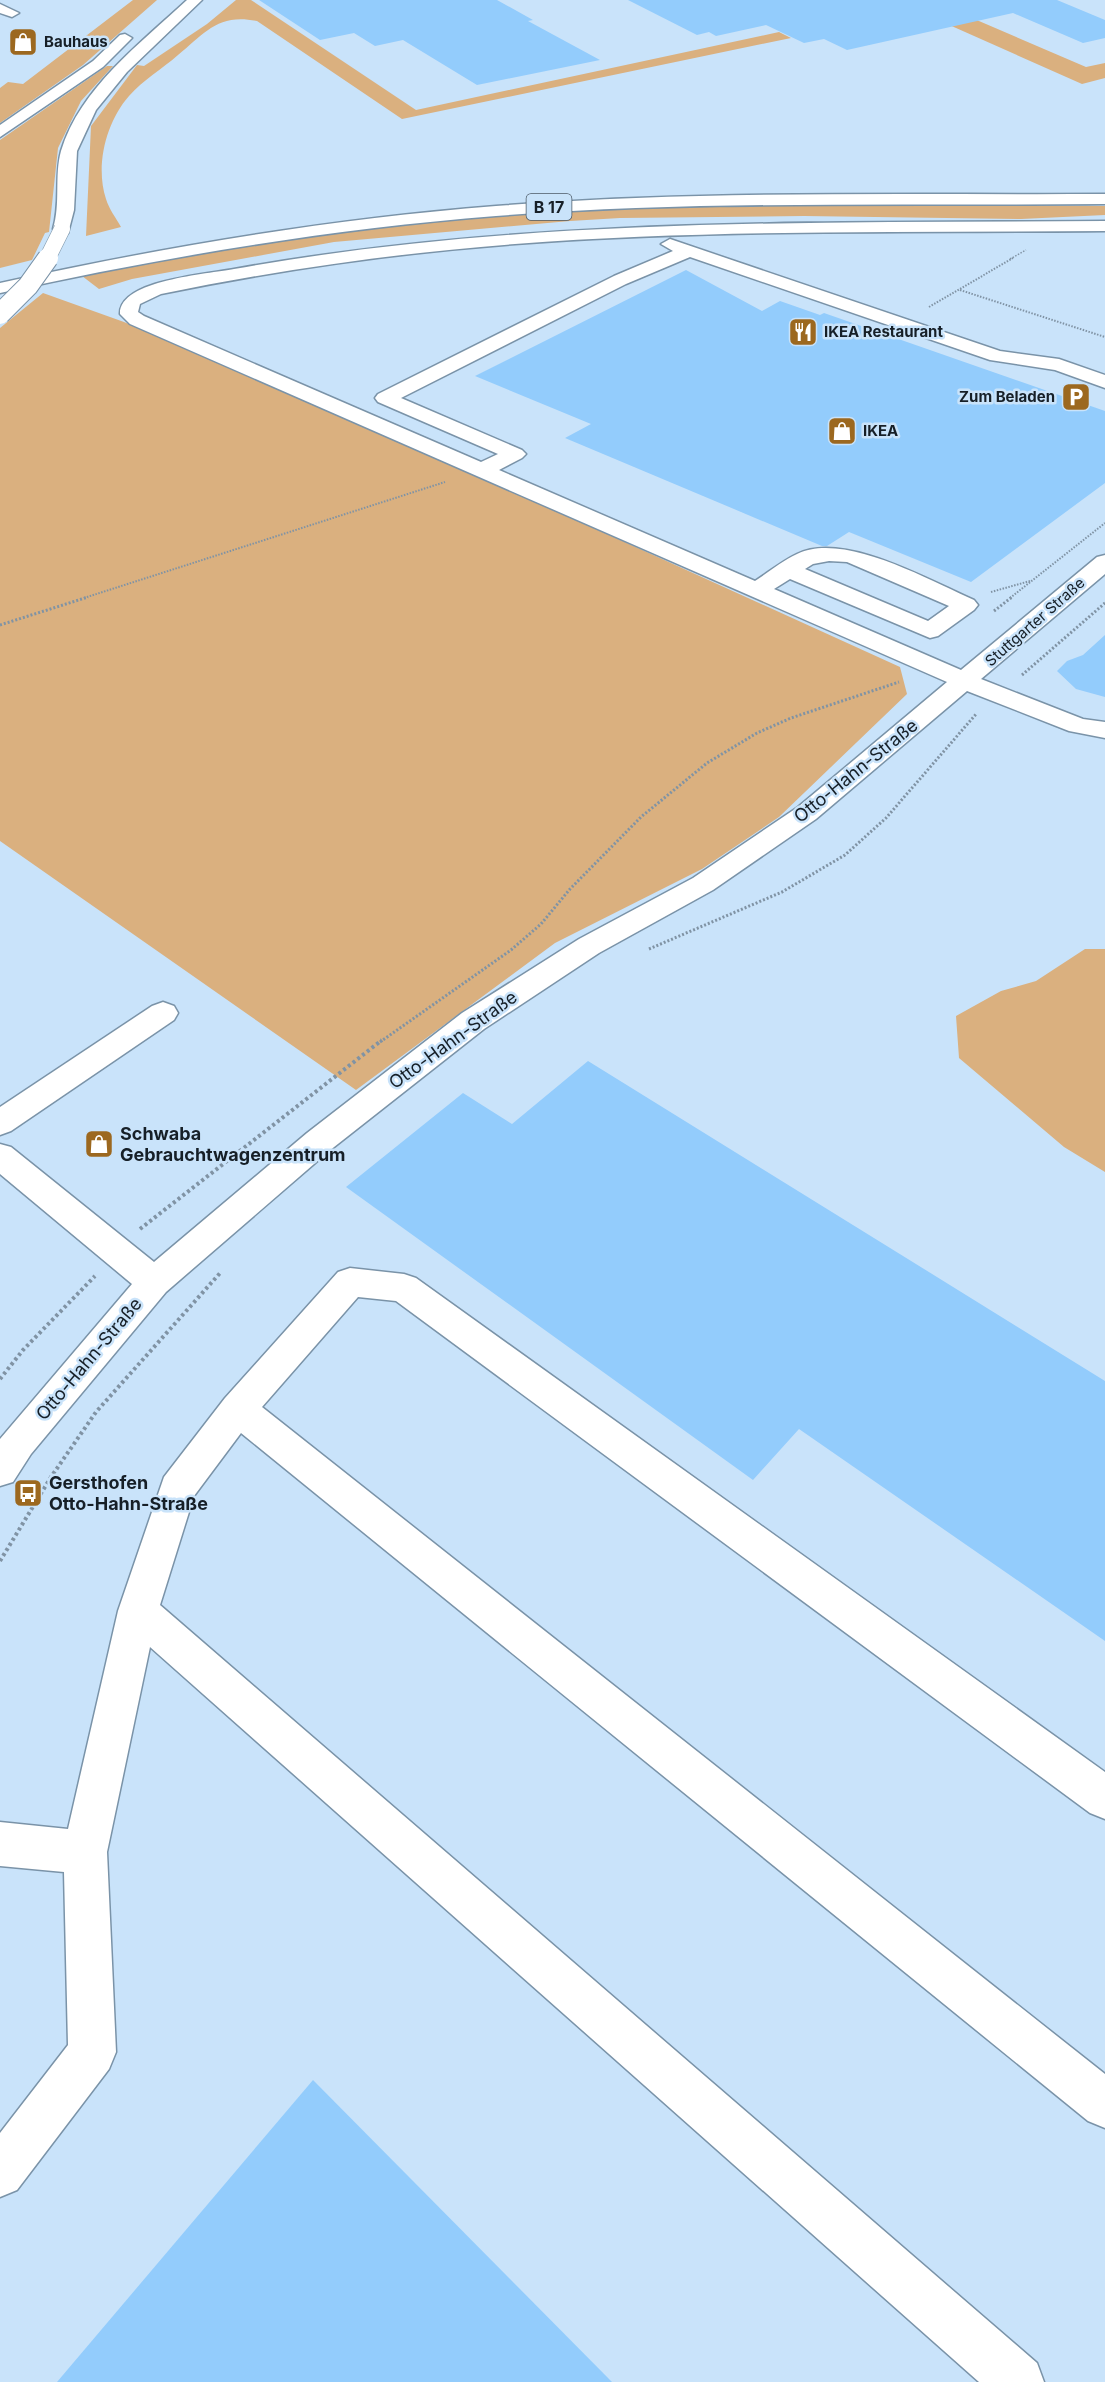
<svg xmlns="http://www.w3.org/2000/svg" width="1105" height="2382" font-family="Inter,sans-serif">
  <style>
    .green { fill: #dab07f }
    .building { fill: #93ccfc }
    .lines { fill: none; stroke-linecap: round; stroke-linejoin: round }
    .minor-casing { stroke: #7a93a8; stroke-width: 3 }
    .highway-casing { stroke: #7a93a8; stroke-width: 3 }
    .path-far3 { stroke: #8093a4; stroke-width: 1.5; stroke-dasharray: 1.5 1.5; stroke-linecap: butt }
    .path-far2 { stroke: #8093a4; stroke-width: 2; stroke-dasharray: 1.5 1.5; stroke-linecap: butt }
    .path-far1 { stroke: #8093a4; stroke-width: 3; stroke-dasharray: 2 2; stroke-linecap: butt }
    .path { stroke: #8093a4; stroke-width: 4; stroke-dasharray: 3 3; stroke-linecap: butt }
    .minor { fill: #fff; fill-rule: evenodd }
    .highway { fill: #fff; fill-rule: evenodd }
    .highway-bridge-far1-casing { stroke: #7a93a8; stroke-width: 17; stroke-linecap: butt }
    .highway-bridge-casing { stroke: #7a93a8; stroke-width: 22; stroke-linecap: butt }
    .highway-bridge-far1 { stroke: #fff; stroke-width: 16 }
    .highway-bridge { stroke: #fff; stroke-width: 20 }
    .labels { text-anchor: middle; stroke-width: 5; stroke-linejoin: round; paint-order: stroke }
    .far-poi-label { font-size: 15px; font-weight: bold; fill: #161f27; stroke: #c9e3fa; text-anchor: start }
    .far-street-label { font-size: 15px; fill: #161f27; stroke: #c9e3fa }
    .shield { fill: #c9e3fa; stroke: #4c5a66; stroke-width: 1.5 }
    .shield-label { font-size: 16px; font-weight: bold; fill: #161f27 }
    .street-label { font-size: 18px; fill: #161f27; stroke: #c9e3fa }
    .poi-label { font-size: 18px; font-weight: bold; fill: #161f27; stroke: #c9e3fa; text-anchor: start }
  </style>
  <rect width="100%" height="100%" fill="#c9e3fa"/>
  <g class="green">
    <polygon points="133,0 157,0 83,65 0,123 0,88 8,82 23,84"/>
    <path d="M236 0H251L416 110 779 32 791 38 402 119 257 21C218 13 205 33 178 55 162 69 143 80 129 96 106 122 95 166 106 199 109 209 116 218 121 227L86 236 91 126 137 65 144 66 207 24Z"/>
    <polygon points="893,0 930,0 1086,67 1105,63 1105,78 1082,84"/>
    <polygon points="107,66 113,66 81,101 58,148 49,232 45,233 32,260 0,268 0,140"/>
    <path d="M752 205 1105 206V215L1021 219 804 216 620 218 570 221 334 242 132 279 99 289 82 276C146 264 209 251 273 240 431 214 593 208 752 205Z"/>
    <polygon points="43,293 124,322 356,420 900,667 907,694 779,817 702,869 555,943 356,1090 0,841 0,328"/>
    <polygon points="1085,949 1105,949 1105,1172 1064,1147 959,1058 956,1016 1001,991 1036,981"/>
  </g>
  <g class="building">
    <polygon points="259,0 497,0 533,20 528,21 600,60 477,85 403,40 375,46 354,33 320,40"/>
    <polygon points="628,0 1057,0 1105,20 1105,38 1083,43 1013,13 847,50 824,39 804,43 766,25 716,36 709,32 697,35"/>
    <polygon points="686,270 762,311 780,301 820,315 824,313 1105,411 1105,483 971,582 849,532 827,546 822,546 565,438 591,424 475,376"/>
    <polygon points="1105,635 1105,697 1076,689 1057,671 1067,661 1083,655"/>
    <polygon points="588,1061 1105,1381 1105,1641 799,1429 753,1480 346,1187 463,1093 512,1124"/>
    <polygon points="313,2080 612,2382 57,2382"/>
  </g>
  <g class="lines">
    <g class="minor-casing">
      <g id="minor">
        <polygon points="0,4 19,13 12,17 0,13"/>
        <path d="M1105 221V231C908 233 711 229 515 244 396 253 278 270 161 294L140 304 138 312 144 316 481 462 498 454 378 402 375 398 378 394 614 276 673 251 661 244 670 239 1000 351 1059 359 1105 375V388L1055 370 990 360 690 257 626 284 401 398 522 450 526 454 522 458 499 470 755 581C769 572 782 561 797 554 844 531 930 581 974 600L978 605 974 610 938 636 930 638 790 579 774 589 961 670 1097 557 1105 555V574L981 679 1083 719 1105 722V738L1069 731 967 691 816 819 713 890 599 953 484 1029 329 1151 166 1292 31 1454 13 1482 0 1486V1439L132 1284 0 1174V1144L11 1147 154 1262 307 1133 462 1013 579 939 693 878 798 807 947 682 130 324 120 314C119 280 208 274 234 269 522 217 813 223 1105 221ZM829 561 847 562 949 606 928 621 805 569 813 564Z"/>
        <polygon points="163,1002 174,1006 178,1013 174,1020 11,1131 0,1135 0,1107 152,1006"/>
        <polygon points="350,1268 404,1274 416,1278 1105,1772 1105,1819 1090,1813 396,1301 358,1297 262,1407 1105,2074 1105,2128 1088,2121 241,1433 194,1496 160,1605 1037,2363 1044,2382 979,2382 150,1647 107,1852 116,2052 109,2069 17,2190 0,2197 0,2133 68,2045 64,1872 0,1866 0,1822 68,1829 118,1611 164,1477 225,1398 338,1272"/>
      </g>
    </g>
    <g class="highway-casing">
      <g id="highway">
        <path d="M187 0H202L127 72 96 110 77 151 74 210 68 233H56L53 229C61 203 54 176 61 151 80 88 141 43 187 0Z"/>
        <polygon points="125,34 132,38 103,67 0,137 0,125 93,61 120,35"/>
        <path d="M1105 194V204C902 206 699 200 496 216 329 229 164 257 0 293V283C164 247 329 219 496 206 699 190 902 195 1105 194Z"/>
      </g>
    </g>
    <polyline class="path-far3" points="1010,259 1026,250"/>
    <g class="path-far2">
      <polyline points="960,290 1105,337"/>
      <polyline points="929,307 1013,258"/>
      <polyline points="991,592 1030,581"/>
      <polyline points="84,598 445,482"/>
      <polyline points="1010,598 1105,523"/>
    </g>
    <g class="path-far1">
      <polyline points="994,611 1012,597"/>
      <polyline points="0,625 88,597"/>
      <polyline points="1022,675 1105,603"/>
      <polyline points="649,949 782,892 845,855 886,818 977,713"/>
      <polyline points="380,1042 511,950 541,924 570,889 641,817 707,763 757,733 791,718 899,682"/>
    </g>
    <g class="path">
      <polyline points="140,1229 382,1040"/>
      <polyline points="0,1379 23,1350 95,1276"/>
      <polyline points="0,1561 51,1477 96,1412 221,1272"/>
    </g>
    <use href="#minor" class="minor"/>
    <use href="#highway" class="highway"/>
    <g class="highway-bridge-far1-casing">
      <polyline id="highway-bridge-far1" points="47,259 62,229"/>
    </g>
    <g class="highway-bridge-casing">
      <polyline id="highway-bridge" points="0,314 28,286 48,258"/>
    </g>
    <use href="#highway-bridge-far1" class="highway-bridge-far1"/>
    <use href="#highway-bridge" class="highway-bridge"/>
  </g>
  <defs>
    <g id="shop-square" transform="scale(1.5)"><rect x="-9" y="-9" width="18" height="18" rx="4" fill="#9c681f" stroke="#c9e3fa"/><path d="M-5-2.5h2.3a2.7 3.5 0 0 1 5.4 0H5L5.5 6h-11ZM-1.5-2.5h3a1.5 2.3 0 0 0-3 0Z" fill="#fff"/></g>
    <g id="restaurant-square" transform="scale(1.5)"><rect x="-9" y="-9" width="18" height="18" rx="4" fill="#9c681f" stroke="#c9e3fa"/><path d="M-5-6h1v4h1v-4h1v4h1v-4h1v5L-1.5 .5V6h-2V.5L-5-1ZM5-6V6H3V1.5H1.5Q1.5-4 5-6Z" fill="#fff"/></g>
    <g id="parking-square" transform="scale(1.5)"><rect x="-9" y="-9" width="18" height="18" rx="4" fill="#9c681f" stroke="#c9e3fa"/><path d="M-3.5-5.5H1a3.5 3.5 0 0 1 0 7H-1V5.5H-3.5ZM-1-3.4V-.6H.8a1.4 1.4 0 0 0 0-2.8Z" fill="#fff"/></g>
    <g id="bus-square" transform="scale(1.5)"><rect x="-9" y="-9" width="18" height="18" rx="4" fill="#9c681f" stroke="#c9e3fa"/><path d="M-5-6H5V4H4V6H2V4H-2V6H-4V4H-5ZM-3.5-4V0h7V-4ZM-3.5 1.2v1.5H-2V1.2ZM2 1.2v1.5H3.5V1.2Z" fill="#fff"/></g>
  </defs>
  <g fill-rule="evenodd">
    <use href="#shop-square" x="23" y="42"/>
    <use href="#restaurant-square" x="803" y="332"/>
    <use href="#parking-square" x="1076" y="397"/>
    <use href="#shop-square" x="842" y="431"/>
    <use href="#shop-square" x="99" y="1144"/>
    <use href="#bus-square" x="28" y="1493"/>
  </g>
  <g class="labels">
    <g class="far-poi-label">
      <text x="44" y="47">Bauhaus</text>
      <text x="824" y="337">IKEA Restaurant</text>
      <text x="1055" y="402" text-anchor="end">Zum Beladen</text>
      <text x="863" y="436">IKEA</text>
    </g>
    <g class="far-street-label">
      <text transform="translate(1035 622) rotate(-41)" y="5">Stuttgarter Straße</text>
    </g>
    <rect class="shield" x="526.5" y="194" width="45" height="26" rx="4.5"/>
    <g class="shield-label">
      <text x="549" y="213">B 17</text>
    </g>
    <g class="street-label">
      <text transform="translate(856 771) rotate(-39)" y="6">Otto-Hahn-Straße</text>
      <text transform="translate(453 1040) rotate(-36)" y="6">Otto-Hahn-Straße</text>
      <text transform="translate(89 1359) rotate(-50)" y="6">Otto-Hahn-Straße</text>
    </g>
    <g class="poi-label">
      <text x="120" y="1140">Schwaba<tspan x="120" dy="21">Gebrauchtwagenzentrum</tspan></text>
      <text x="49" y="1489">Gersthofen<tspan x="49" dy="21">Otto-Hahn-Straße</tspan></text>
    </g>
  </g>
</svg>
